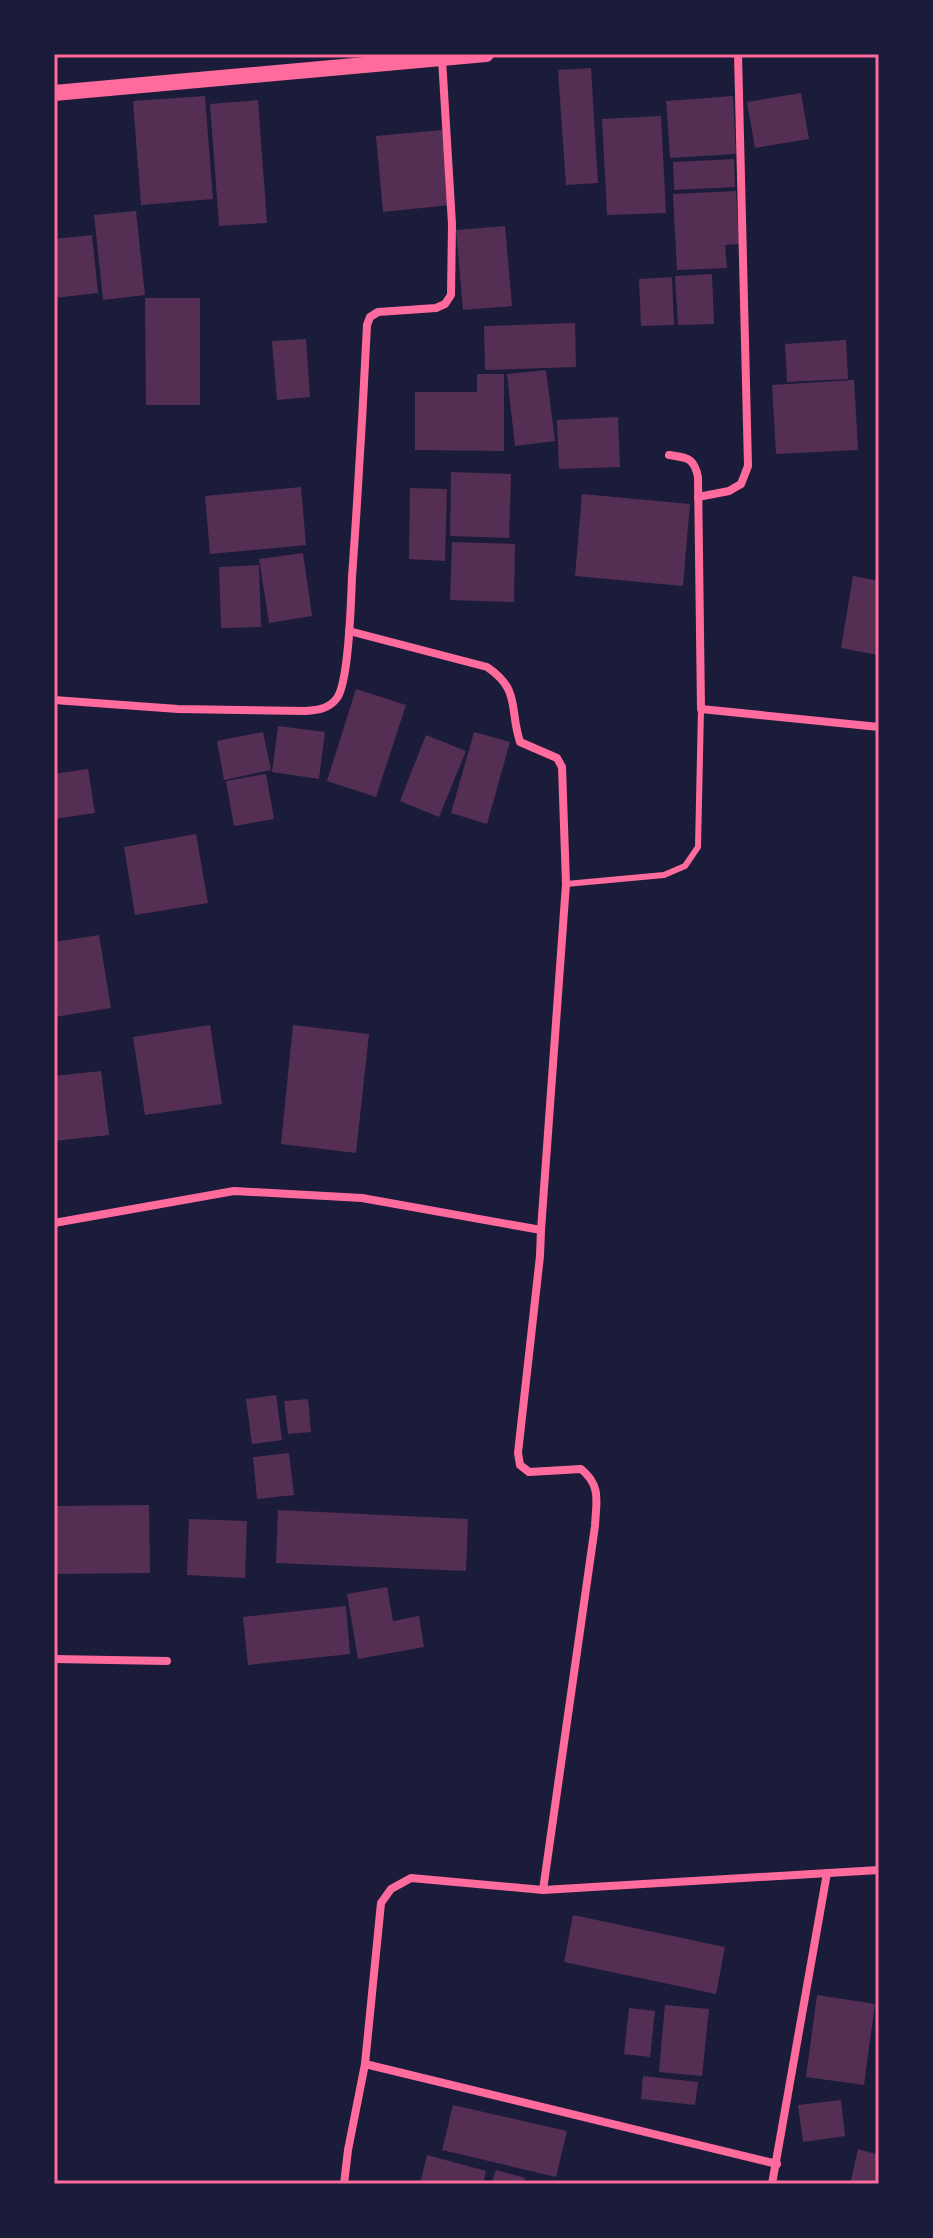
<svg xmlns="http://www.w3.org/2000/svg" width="933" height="2238" font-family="'DejaVu Sans',sans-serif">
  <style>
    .building { fill: #542f53 }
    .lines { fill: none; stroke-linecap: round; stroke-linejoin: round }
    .service { stroke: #ff6b9d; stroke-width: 6 }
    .minor { stroke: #ff6b9d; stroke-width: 8 }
    .secondary { stroke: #ff6b9d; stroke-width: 16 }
    .neatline { fill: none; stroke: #ff6b9d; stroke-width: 3 }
  </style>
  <rect width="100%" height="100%" fill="#1b1b3a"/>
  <g class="building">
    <polygon points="591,68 598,183 566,185 558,70"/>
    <polygon points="801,93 809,139 755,148 747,102"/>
    <polygon points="205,96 213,199 141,205 133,101"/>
    <polygon points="733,96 736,154 670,158 666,101"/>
    <polygon points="258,100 267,223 219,226 210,104"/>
    <polygon points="661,116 666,213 607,215 602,119"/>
    <polygon points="442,130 450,205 383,212 376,136"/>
    <polygon points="734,159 735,187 674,190 673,162"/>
    <polygon points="736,191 739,244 725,245 727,268 677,270 673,194"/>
    <polygon points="136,211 145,295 103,300 94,215"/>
    <polygon points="505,226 512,306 463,310 456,230"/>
    <polygon points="92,235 98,293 54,298 54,239"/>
    <polygon points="712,274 714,324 678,325 675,276"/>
    <polygon points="672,277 674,325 641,326 639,279"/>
    <polygon points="145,298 200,298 200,405 146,405"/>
    <polygon points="575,323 576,367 485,370 484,326"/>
    <polygon points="306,339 310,397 277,400 272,341"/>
    <polygon points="846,340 848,379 787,382 785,344"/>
    <polygon points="546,370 555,441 515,446 507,374"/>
    <polygon points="477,374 504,374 504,451 415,450 415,392 477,392"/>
    <polygon points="854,380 858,450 776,454 772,385"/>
    <polygon points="618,417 620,467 559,469 557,420"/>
    <polygon points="451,472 511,474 509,538 450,536"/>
    <polygon points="301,487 306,545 210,554 205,496"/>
    <polygon points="410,488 447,489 445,561 409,559"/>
    <polygon points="582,494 690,504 683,586 575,576"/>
    <polygon points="452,542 515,544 514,602 450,600"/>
    <polygon points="303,553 312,616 269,623 259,559"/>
    <polygon points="259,565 261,627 221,628 219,567"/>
    <polygon points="853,576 879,581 878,655 841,648"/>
    <polygon points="356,689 406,705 376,797 327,781"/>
    <polygon points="278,726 325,732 319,779 272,772"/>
    <polygon points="263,732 271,770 224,780 217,741"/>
    <polygon points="474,732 510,742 487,824 451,813"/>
    <polygon points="426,735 466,751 439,817 400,801"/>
    <polygon points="88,769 95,813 54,819 54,774"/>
    <polygon points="266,774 274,819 234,826 226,781"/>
    <polygon points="196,834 208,903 135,915 124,847"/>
    <polygon points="99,935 111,1008 54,1017 54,942"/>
    <polygon points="210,1025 222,1104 145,1115 133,1037"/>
    <polygon points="293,1025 369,1034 356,1153 281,1144"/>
    <polygon points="101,1071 109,1135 54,1141 54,1076"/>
    <polygon points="276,1395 282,1440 252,1444 246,1399"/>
    <polygon points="308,1399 311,1432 288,1434 284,1401"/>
    <polygon points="289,1453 294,1495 257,1499 253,1457"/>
    <polygon points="149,1505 150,1573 56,1574 55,1506"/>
    <polygon points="278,1510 468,1519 466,1571 276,1563"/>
    <polygon points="189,1519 247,1521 245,1578 187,1575"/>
    <polygon points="387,1587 393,1621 419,1616 424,1647 358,1659 347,1594"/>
    <polygon points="346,1606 350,1654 248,1665 243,1617"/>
    <polygon points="573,1915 725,1947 716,1994 564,1962"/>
    <polygon points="817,1995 875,2004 864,2085 806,2077"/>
    <polygon points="665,2005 709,2009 702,2076 659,2072"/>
    <polygon points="629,2008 655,2011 650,2057 624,2054"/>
    <polygon points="643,2076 698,2082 695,2105 641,2099"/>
    <polygon points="841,2100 845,2136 803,2142 798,2105"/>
    <polygon points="453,2105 567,2131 556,2177 442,2150"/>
    <polygon points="858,2149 879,2155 879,2184 850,2184"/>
    <polygon points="427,2155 486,2171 483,2184 420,2184"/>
    <polygon points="496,2170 525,2178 523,2184 491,2184"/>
  </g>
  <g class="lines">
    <polyline class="service" points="566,884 664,875 685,866 698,847 701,709"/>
    <g class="minor">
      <path d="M669 455C687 458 694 457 698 477L701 709 879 727"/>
      <polyline points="698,497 729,491 741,484 748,466 738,54"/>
      <path d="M349 631 487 667C521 690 509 708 520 742L557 758 562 767 566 884 541 1230"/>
      <path d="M54 700 178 709 305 711C318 710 329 709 337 698 349 681 351 601 352 577 358 493 363 409 367 325L370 317 378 312 436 308 445 304 451 295 452 224 442 59"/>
      <path d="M54 1223 234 1191 362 1198 541 1230 540 1256 518 1453 520 1465 529 1472 581 1469C602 1486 596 1502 595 1526L543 1890"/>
      <polyline points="54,1659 167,1661"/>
      <polyline points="365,2064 777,2164"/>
      <polyline points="344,2184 348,2150 365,2064 381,1903 391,1889 411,1878 543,1890 879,1870"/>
      <polyline points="772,2184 827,1873"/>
    </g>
    <polyline class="secondary" points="54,93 486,54"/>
  </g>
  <rect width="933" height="2238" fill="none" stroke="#1b1b3a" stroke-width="112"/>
  <rect x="56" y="56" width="821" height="2126" class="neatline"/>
</svg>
